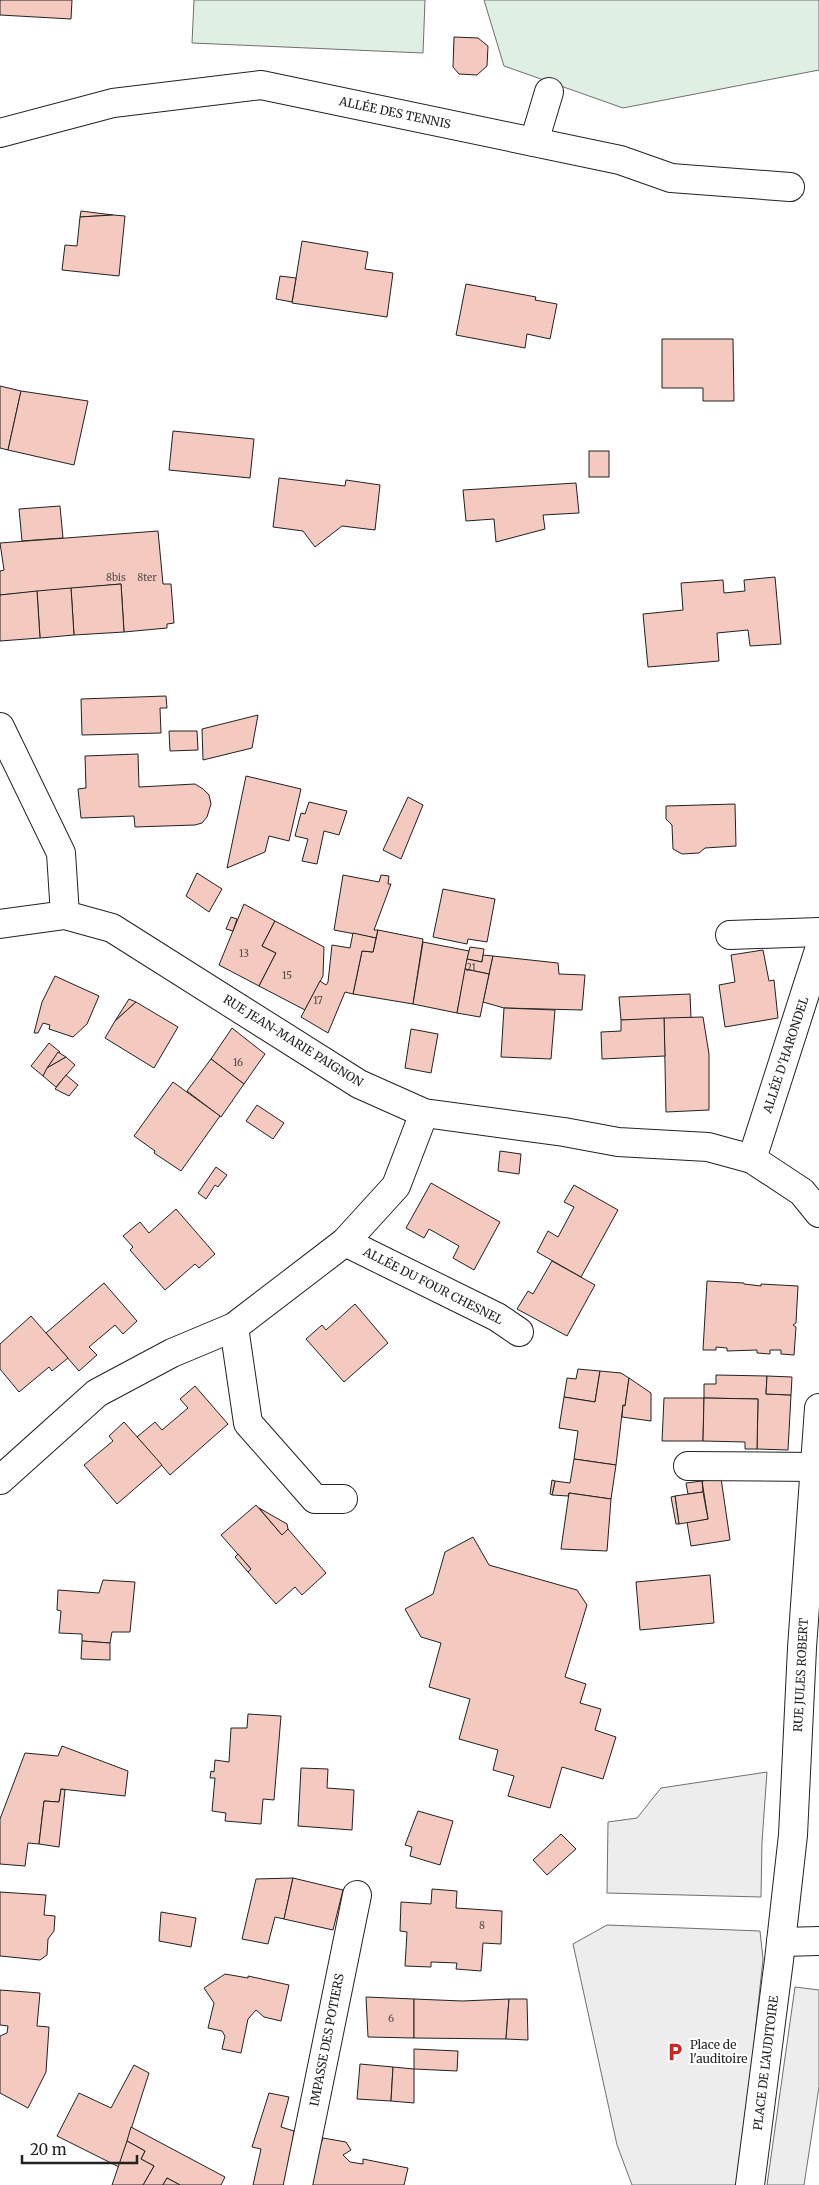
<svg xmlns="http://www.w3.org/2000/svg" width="819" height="2185" font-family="Merriweather,serif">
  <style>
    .green { fill: #e0efe3; stroke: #6f6f6f }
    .parking { fill: #ededed; stroke: #6f6f6f }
    .building { fill: #f3c9c0; stroke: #222 }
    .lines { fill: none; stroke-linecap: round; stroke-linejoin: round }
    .minor-casing { stroke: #222; stroke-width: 30 }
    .minor { stroke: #fff; stroke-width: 28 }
    .labels { text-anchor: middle; stroke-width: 4; stroke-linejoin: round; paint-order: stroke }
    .number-label { font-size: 10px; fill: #564c4a }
    .street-label { font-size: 12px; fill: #222; stroke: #fff }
    .poi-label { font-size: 12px; fill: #222; stroke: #fff; text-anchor: start }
  </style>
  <rect width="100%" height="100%" fill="#fff"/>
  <g class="green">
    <polygon points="194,0 425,0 423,53 192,43"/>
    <polygon points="484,0 819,0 819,70 623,108 504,66"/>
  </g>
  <g class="parking">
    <polygon points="767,1772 762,1842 761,1897 607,1893 608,1822 637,1818 661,1788"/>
    <polygon points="607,1925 760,1931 763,1959 739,2185 632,2185 617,2145 573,1944"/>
    <polygon points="795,1987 819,1990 819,2087 804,2185 767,2185"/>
  </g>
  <g class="building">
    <polygon points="0,0 72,0 71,19 0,15"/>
    <polygon points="454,37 478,38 488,46 487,66 477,75 459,74 453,67"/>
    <polygon points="81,211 113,215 80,217"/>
    <polygon points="113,215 125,216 119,276 62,270 65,245 77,246 80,217"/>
    <polygon points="302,241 368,252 365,269 393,273 387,317 292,303"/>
    <polygon points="280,276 296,278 292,302 276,299"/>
    <polygon points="466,284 536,297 535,300 557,304 550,339 527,334 525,348 456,335"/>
    <polygon points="662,339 733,339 734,401 703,401 703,388 662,388"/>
    <polygon points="0,386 21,391 8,450 0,448"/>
    <polygon points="21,391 88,401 74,465 8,450"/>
    <polygon points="173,431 254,439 250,478 169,470"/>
    <rect x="589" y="451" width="20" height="26"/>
    <polygon points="279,478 345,486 346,480 380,485 375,530 342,526 315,547 303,531 273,527"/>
    <polygon points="576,483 579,513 543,515 545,529 496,542 494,519 466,521 463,490"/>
    <polygon points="60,506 63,538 22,541 19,509"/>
    <polygon points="158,531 163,584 171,584 174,623 167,624 167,628 124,632 121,584 0,595 0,571 4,570 0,543"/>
    <polygon points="775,577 781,644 750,646 748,630 717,633 719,661 648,667 643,614 683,610 681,583 723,580 724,593 745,591 744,580"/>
    <polygon points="121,584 124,632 74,635 71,588"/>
    <polygon points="71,588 74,635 40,638 37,591"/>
    <polygon points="37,591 40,638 0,641 0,595"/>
    <polygon points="166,696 167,708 160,708 161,733 82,735 81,699"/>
    <polygon points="258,715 252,748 203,760 202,729"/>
    <polygon points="169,731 197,731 198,750 170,751"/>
    <polygon points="138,754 139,787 195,784 203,789 209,795 211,804 207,817 202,823 195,825 135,827 134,816 81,818 78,789 86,788 85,756"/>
    <polygon points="246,776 301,789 289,841 269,836 265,852 227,868"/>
    <polygon points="408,797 423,805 401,859 383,850"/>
    <polygon points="309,802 347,811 339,835 324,831 317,864 302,861 308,839 295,836 301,813 305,814"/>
    <polygon points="735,804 736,846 705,848 699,853 682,854 673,849 672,825 666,819 666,806"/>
    <polygon points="197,873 222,889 209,912 186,896"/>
    <polygon points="343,875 379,882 381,875 389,876 388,884 391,884 374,930 378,930 376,938 334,930"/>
    <polygon points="443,889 495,899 487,942 468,939 467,944 433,937"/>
    <polygon points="244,904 275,921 262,946 276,953 259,986 219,965"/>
    <polygon points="231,917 237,919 233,931 226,929"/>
    <polygon points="275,921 324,947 323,976 305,1010 259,986 276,953 262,946"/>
    <polygon points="378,930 423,939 413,1004 353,994 362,951 373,952"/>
    <polygon points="353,933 376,938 373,952 362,951 353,994 345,992 328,1033 301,1017 320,981 326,985 328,982 332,945 350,948"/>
    <polygon points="423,942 469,951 457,1013 413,1004"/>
    <polygon points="470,947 484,949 482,962 467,959"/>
    <polygon points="763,950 769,981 774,980 778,1018 725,1027 719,985 735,982 731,955"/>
    <polygon points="483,955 493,956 489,974 465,969 467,959 482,962"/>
    <polygon points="493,956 558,963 559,974 585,975 582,1010 504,1008 483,1002"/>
    <polygon points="465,969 489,974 480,1017 457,1013"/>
    <polygon points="55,976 99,996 87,1024 73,1037 49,1029 50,1025 43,1023 38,1033 34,1033 42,1002"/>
    <polygon points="690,994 691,1018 621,1020 619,997"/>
    <polygon points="129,999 136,1002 115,1021"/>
    <polygon points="136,1002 178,1027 154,1068 105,1038 115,1021"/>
    <polygon points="504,1008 555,1010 551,1059 501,1057"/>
    <polygon points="703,1017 709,1054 709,1110 666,1112 664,1018"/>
    <polygon points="664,1018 665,1056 602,1059 601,1032 621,1031 621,1020"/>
    <polygon points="232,1028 265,1054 244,1084 211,1059"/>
    <polygon points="411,1029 438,1034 431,1073 405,1068"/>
    <polygon points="49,1043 60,1052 52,1061 43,1076 31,1066"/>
    <polygon points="58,1052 66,1057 47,1068 52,1061"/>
    <polygon points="66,1057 75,1065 56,1087 43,1076 47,1068"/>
    <polygon points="211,1059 244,1084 221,1117 187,1091"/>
    <polygon points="66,1075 78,1085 69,1096 55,1089"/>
    <polygon points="173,1082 220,1116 181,1171 154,1153 155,1151 134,1136"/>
    <polygon points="257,1105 284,1123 273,1139 246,1121"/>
    <polygon points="500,1151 521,1154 519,1174 498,1171"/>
    <polygon points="216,1167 227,1175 218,1187 215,1185 206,1199 198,1193"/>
    <polygon points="431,1183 500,1222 474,1270 453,1258 459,1246 429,1229 424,1238 406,1228"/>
    <polygon points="574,1185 618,1210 581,1277 537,1252 548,1231 558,1237 574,1207 564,1202"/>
    <polygon points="176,1209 215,1254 199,1268 195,1264 165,1290 130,1250 133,1247 123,1236 140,1222 149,1233"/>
    <polygon points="552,1261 595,1285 567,1336 517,1309 528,1291 533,1294"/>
    <polygon points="707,1281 744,1283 744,1284 761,1286 761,1284 798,1286 796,1323 793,1325 796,1327 794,1355 781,1354 781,1350 770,1350 770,1354 757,1353 757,1350 727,1351 727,1348 716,1347 716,1350 703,1350"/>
    <polygon points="104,1283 137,1321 123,1334 115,1325 89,1347 97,1355 79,1371 46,1333"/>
    <polygon points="355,1304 388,1343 344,1382 306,1339 322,1325 326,1330"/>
    <polygon points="31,1316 68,1358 52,1371 49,1367 19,1392 0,1369 0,1344"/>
    <polygon points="578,1369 600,1371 595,1402 564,1397 567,1378 576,1379"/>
    <polygon points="600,1371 621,1373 629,1378 625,1406 623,1405 616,1465 574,1459 578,1431 559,1428 564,1397 595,1402"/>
    <polygon points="716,1375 767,1376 766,1394 791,1395 788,1450 757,1449 758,1399 704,1398 704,1384 716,1384"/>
    <polygon points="767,1376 792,1377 791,1395 766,1394"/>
    <polygon points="629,1378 651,1393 651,1421 622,1417 623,1405 625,1406"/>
    <polygon points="195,1386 228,1424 170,1475 137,1437 155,1422 162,1430 188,1408 180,1399"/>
    <polygon points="664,1398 704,1398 703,1441 662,1441"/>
    <polygon points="704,1398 758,1399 757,1449 745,1449 745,1442 703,1441"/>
    <polygon points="124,1422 162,1465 117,1504 84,1465 113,1441 109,1436"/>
    <polygon points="574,1459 616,1465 611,1499 569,1493 568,1496 552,1495 555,1481 570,1483"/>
    <polygon points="721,1478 730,1540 691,1546 687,1522 708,1519 702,1481"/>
    <polygon points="552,1480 555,1481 552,1495 550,1494"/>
    <polygon points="702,1481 703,1492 688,1494 686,1483"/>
    <polygon points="703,1492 708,1519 679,1524 675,1496"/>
    <polygon points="569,1493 611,1499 607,1551 561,1549"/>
    <polygon points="675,1496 679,1524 676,1524 671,1497"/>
    <polygon points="256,1505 282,1535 288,1529 326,1573 302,1595 295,1587 276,1604 248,1572 251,1569 221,1535"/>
    <polygon points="259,1508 287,1524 288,1529 282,1535"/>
    <polygon points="473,1537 489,1565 577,1590 587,1605 565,1677 586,1684 580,1703 601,1709 595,1730 616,1737 603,1779 562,1767 550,1808 508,1796 514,1776 493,1770 498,1750 459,1739 470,1699 429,1687 441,1643 421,1637 405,1609 433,1594 445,1552"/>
    <polygon points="238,1554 251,1569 248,1572 235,1557"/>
    <polygon points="710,1575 714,1623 640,1630 636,1582"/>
    <polygon points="103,1580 135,1582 130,1632 112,1632 110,1643 82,1641 82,1634 59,1633 61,1611 57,1610 58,1590 99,1593"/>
    <polygon points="82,1641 110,1643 110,1660 81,1659"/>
    <polygon points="248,1714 281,1716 274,1800 263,1799 261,1824 225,1821 226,1813 212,1811 215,1778 210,1778 211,1771 214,1772 215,1760 229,1762 231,1728 247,1728"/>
    <polygon points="62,1746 128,1771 125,1796 61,1789 59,1802 44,1801 39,1844 28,1843 25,1866 0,1864 0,1819 25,1753 58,1756"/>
    <polygon points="301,1768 328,1769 327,1788 354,1790 352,1830 298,1826"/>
    <polygon points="61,1789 65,1790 59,1847 39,1844 44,1801 59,1802"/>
    <polygon points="418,1811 453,1821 440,1865 410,1856 412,1847 405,1845"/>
    <polygon points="561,1834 576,1849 547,1875 533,1860"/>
    <polygon points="293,1878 284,1919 275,1917 268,1944 242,1939 256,1879"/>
    <polygon points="293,1878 343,1890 333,1930 284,1919"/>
    <polygon points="432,1889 457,1891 456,1908 502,1911 501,1944 483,1943 481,1971 456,1969 457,1963 431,1962 431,1967 405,1966 407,1932 400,1931 401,1902 431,1904"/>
    <polygon points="0,1892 46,1895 44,1915 55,1916 54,1931 48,1939 47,1955 40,1960 0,1956"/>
    <polygon points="161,1912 196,1918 191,1947 159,1941"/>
    <polygon points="225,1974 248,1978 248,1976 289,1985 281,2021 264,2017 256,2010 248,2019 241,2053 222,2049 225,2036 222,2031 208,2028 214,2003 204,1988"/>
    <polygon points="0,1990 40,1993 37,2026 49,2027 46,2072 28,2108 0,2093 0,2036 7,2033 8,2026 0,2025"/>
    <polygon points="366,1997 414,1999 414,2038 368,2037"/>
    <polygon points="414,1999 462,2001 509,1999 506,2039 414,2038"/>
    <polygon points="509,1999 527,1999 528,2040 506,2039"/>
    <polygon points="414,2049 458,2051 457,2071 414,2069"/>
    <polygon points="360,2064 393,2067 391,2101 357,2099"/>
    <polygon points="134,2065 149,2073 119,2167 57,2136 79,2093 111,2108"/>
    <polygon points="393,2067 414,2069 414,2103 391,2101"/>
    <polygon points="269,2093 289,2097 281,2127 294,2131 286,2185 253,2185 261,2149 252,2147"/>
    <polygon points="131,2127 225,2177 221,2185 180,2185 167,2178 163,2185 143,2185 154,2166 141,2159 145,2151 127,2141"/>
    <polygon points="323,2138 346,2142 351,2150 343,2155 350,2162 363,2164 363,2159 408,2168 404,2185 312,2185 317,2155"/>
    <polygon points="127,2141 145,2151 141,2159 154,2166 143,2185 112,2185"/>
    <polygon points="167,2178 180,2185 163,2185"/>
  </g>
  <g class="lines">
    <g class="minor-casing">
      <g id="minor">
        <polyline points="0,133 113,103 261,85 620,160 671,178 790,187"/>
        <polyline points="534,142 549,92"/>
        <polyline points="0,727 61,853 65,915"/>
        <polyline points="0,924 65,915 112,928 359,1084 424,1113 564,1132 618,1142 708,1147 752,1159 802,1192 819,1213"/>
        <polyline points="730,935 819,932"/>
        <polyline points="752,1159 819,950"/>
        <polyline points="345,1242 497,1317 519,1332"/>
        <polyline points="234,1327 248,1423 315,1499 343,1499"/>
        <polyline points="688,1466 813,1467"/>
        <polyline points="0,1480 97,1393 172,1353 234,1327 345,1242 396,1186 424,1113"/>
        <polyline points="781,1942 819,1941"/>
        <polyline points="298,2185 357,1895"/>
        <polyline points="750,2185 779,1960 793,1835 802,1648 819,1408"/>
      </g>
    </g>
    <use href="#minor" class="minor"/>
  </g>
  <defs>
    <g id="parking-bare" transform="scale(1.5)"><path d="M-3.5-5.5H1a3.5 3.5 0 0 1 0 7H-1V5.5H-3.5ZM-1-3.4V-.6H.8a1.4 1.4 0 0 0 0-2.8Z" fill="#c62828" stroke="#fff" stroke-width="2.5" paint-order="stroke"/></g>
  </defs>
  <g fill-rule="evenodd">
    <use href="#parking-bare" x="675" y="2052"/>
  </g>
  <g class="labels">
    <g class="number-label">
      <text x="116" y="581">8bis</text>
      <text x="147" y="581">8ter</text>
      <text x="244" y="957">13</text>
      <text x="471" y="971">21</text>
      <text x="287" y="979">15</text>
      <text x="318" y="1004">17</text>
      <text x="238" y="1066">16</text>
      <text x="482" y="1929">8</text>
      <text x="391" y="2022">6</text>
    </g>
    <g class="street-label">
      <text transform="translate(395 113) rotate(12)" y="4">ALLÉE DES TENNIS</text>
      <text transform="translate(293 1041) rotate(32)" y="4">RUE JEAN-MARIE PAIGNON</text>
      <text transform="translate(786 1055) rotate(-72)" y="4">ALLÉE D'HARONDEL</text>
      <text transform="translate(433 1286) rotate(27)" y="4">ALLÉE DU FOUR CHESNEL</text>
      <text transform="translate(801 1675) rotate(-87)" y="4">RUE JULES ROBERT</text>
      <text transform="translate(327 2040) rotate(-79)" y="4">IMPASSE DES POTIERS</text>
      <text transform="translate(766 2063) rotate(-83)" y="4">PLACE DE L'AUDITOIRE</text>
    </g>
    <g class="poi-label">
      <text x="690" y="2049">Place de<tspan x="690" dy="14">l'auditoire</tspan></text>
    </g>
  </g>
  <path d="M22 2155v8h115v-8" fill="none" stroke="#222222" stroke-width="2.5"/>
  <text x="30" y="2155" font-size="15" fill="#222222" stroke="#ffffff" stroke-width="4" paint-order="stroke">20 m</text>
</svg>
